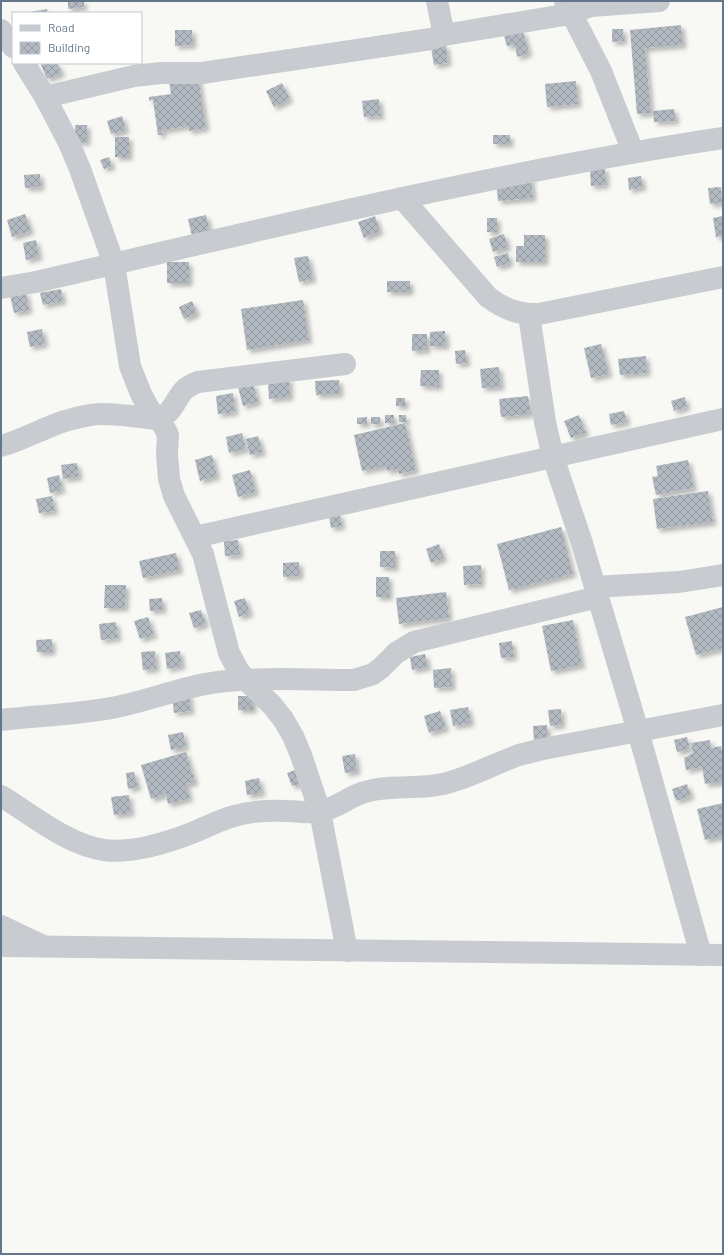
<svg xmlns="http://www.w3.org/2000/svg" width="724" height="1255" font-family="Barlow,sans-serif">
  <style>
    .building { fill: url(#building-cross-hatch); filter: url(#shadow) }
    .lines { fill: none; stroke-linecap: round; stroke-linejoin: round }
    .minor { stroke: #c8ccd0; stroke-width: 22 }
    .tertiary { stroke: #c8ccd0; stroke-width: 22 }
  </style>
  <defs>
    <pattern id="building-cross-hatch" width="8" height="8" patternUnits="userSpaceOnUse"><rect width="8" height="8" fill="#b2b9c1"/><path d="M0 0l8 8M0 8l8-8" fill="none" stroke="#949ba3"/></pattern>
    <filter id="shadow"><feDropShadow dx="3.5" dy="3.5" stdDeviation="2" flood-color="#0004"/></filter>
  </defs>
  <rect width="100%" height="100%" fill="#f8f9f5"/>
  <g class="building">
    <polygon points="68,1 84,1 84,7 68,9"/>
    <polygon points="47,9 48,13 30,13 30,12"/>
    <polygon points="681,25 683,45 645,48 651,113 637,114 630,30"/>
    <polygon points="612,29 623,29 624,41 612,42"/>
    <polygon points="175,30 192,30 193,45 175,46"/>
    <polygon points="523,31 529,53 517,57 515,45 507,46 504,36"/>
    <polygon points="446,45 448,63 434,65 431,47"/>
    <polygon points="45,63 57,63 62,73 47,79 41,65"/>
    <polygon points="198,77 206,128 189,131 188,126 162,130 163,135 158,135 153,100 149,101 149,97 171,94 169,81"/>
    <polygon points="576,81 578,104 547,107 545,84"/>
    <polygon points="282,83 290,99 274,107 266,91"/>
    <polygon points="379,99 381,116 364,117 362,101"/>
    <polygon points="674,109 676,121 654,122 653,111"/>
    <polygon points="122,116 126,130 111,134 107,121"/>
    <rect x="75" y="125" width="12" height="17"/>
    <rect x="493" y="135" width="17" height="9"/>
    <rect x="115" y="137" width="14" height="20"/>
    <polygon points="109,157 112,166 104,169 100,160"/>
    <polygon points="605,168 606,185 591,186 590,169"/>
    <polygon points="40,174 41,187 25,188 24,175"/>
    <polygon points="641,176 643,187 629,190 628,178"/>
    <polygon points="531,177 533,198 498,201 496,180"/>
    <polygon points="721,187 722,203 710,204 708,188"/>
    <polygon points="25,214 31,231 12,237 7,220"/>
    <polygon points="206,215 211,236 193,240 188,219"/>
    <polygon points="375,216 380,231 364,238 358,222"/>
    <polygon points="723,216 723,236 716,237 713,218"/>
    <rect x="487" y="218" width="10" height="14"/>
    <polygon points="504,234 508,247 493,252 489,239"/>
    <polygon points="524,235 545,235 545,262 516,262 516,246 524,246"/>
    <polygon points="36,240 39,257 26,260 23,243"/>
    <polygon points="508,253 510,263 497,267 494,257"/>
    <polygon points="308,256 313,279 299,282 294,258"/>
    <rect x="167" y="262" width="22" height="21"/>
    <rect x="387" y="281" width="23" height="11"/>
    <polygon points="61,289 63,301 43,305 40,293"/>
    <polygon points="26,292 29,310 14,313 10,295"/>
    <polygon points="303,300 309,340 247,350 241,309"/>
    <polygon points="192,301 197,313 184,319 179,307"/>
    <polygon points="42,329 45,344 30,347 27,332"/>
    <polygon points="445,331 446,346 430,346 430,332"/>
    <polygon points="412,334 427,334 427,350 412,351"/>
    <polygon points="601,344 609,374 591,378 584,348"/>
    <polygon points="465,350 467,363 456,364 455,351"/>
    <polygon points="646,356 647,373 620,375 618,359"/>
    <polygon points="499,367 501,387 482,388 480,369"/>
    <polygon points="421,370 439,370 439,387 420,386"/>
    <polygon points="289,378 290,397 269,399 268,380"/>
    <polygon points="339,380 340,394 316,395 315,381"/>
    <polygon points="253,383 258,402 243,406 238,387"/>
    <polygon points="233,393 235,412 218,414 216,396"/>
    <polygon points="528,396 531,414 501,417 499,399"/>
    <polygon points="685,397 687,407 674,411 671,401"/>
    <rect x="396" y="398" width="9" height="8"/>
    <polygon points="624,411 627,422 611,425 609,414"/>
    <rect x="385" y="415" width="9" height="8"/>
    <rect x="399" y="415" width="7" height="7"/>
    <polygon points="579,415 586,433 571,438 564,421"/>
    <polygon points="367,417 367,424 357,424 357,418"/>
    <rect x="371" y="417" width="9" height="7"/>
    <polygon points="405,423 416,470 399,474 398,469 387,471 386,466 362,471 354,435"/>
    <polygon points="242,433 246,449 229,453 226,437"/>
    <polygon points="258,436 263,452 250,455 246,439"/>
    <polygon points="212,455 217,476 200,481 195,460"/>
    <polygon points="688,460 694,488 656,495 652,477 658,476 656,466"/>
    <polygon points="77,463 79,477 63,479 61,465"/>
    <polygon points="250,470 256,492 238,497 232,475"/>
    <polygon points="59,475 62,490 50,493 47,478"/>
    <polygon points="708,491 713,522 657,529 653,499"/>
    <polygon points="52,496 55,511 39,513 36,499"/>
    <polygon points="340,514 342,526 331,528 329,516"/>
    <polygon points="561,527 573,574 509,590 497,544"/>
    <polygon points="238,540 240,555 225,556 224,541"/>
    <polygon points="439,544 444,558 431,563 426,549"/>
    <polygon points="380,551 395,551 395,568 380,567"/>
    <polygon points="176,553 180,570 143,578 139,561"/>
    <polygon points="299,562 300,576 283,577 283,563"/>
    <polygon points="481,565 481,584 464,585 463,566"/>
    <rect x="376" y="577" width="13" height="20"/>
    <polygon points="105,585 126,585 125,608 104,608"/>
    <polygon points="446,592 449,618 399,624 396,598"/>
    <polygon points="162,598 163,610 150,611 149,599"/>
    <polygon points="245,598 250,613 239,617 234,601"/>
    <polygon points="723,607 723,648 696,655 685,617"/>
    <polygon points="201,610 206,624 194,628 189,613"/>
    <polygon points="148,617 154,635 140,639 134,621"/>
    <polygon points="573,620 582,665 551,671 542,626"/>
    <polygon points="116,622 118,638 101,640 99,624"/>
    <polygon points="52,639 52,652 37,652 36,640"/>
    <polygon points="512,641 514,657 501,658 499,643"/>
    <polygon points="155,651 156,669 143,670 141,652"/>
    <polygon points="180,651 182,666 167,669 165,653"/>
    <polygon points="425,654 428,667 412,670 410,657"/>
    <polygon points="451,668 452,687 434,688 433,670"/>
    <polygon points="189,693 191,711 174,713 172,695"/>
    <rect x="238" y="696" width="15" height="14"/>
    <polygon points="468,707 471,723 453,726 450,710"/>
    <polygon points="561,709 562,725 550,726 548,710"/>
    <polygon points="440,711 446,728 429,733 424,716"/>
    <polygon points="547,725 547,739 534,740 533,726"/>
    <polygon points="183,732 186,747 171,750 168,735"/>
    <polygon points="687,737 690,749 677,752 674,740"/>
    <polygon points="710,740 711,748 721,746 723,758 723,782 705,784 702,767 686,770 684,758 693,753 691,743"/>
    <polygon points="186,752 195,782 186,784 190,798 168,804 166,794 151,799 141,765"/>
    <polygon points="355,754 357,771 345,773 342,756"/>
    <polygon points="298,769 303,783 292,786 287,773"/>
    <polygon points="134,772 138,787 128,789 126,773"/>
    <polygon points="259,778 262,793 247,795 245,781"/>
    <polygon points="687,784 691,796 676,801 672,789"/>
    <polygon points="129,795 131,813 114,815 111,797"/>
    <polygon points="723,803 723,836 705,840 697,809"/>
  </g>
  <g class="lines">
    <g class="minor">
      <polyline points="437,1 444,35"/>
      <polyline points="565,1 601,71 633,152"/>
      <polyline points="1,30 13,47"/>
      <polyline points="24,63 45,97 69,143 80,169 114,264 130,366 141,394 148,407 157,419 162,423 168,435 167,454 169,479 174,496 203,554 229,653 238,670 246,680 272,705 283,719 293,736 301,755 320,812 347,951"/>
      <polyline points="45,97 134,76 161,73 202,73 431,39 444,35 564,15 591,6 659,1"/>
      <path d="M402 198 488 297C504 309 519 315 539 314L723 277"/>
      <path d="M1 288 36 282C264 229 492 173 723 138"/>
      <polyline points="529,315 545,422 553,457 582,543 595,587 638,731 701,955"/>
      <path d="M1 446C23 440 43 428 65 421 76 418 89 414 101 414 120 414 139 417 157 419 172 415 175 400 184 390 188 386 193 384 198 382L345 364"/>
      <polyline points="195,537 723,419"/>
      <polyline points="595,587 679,582 723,575"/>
      <path d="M1 720C42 715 80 715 121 706 157 698 191 684 227 681 269 677 312 680 354 680L373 674 381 668 396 653 414 642 598 597"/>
      <path d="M1 796C32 815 68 845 104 850 132 854 166 843 192 833 206 827 220 820 234 816 252 811 271 810 288 811 300 811 310 814 321 811 338 808 349 796 365 792 391 784 417 790 443 784 469 778 494 764 519 755 527 753 535 751 543 749L723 715"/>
      <polyline points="1,926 43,946"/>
    </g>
    <polyline class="tertiary" points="1,946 723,955"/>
  </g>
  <rect width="724" height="1255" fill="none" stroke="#64768a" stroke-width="4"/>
  <rect x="12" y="12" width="130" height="52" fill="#ffffff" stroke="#c1c8d0"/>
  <rect x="20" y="25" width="20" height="6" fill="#c8ccd0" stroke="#c1c8d0"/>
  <text x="48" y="32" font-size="12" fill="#64768a">Road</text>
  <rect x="20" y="42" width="20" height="12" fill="url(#building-cross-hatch)" stroke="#c1c8d0"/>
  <text x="48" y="52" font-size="12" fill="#64768a">Building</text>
</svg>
